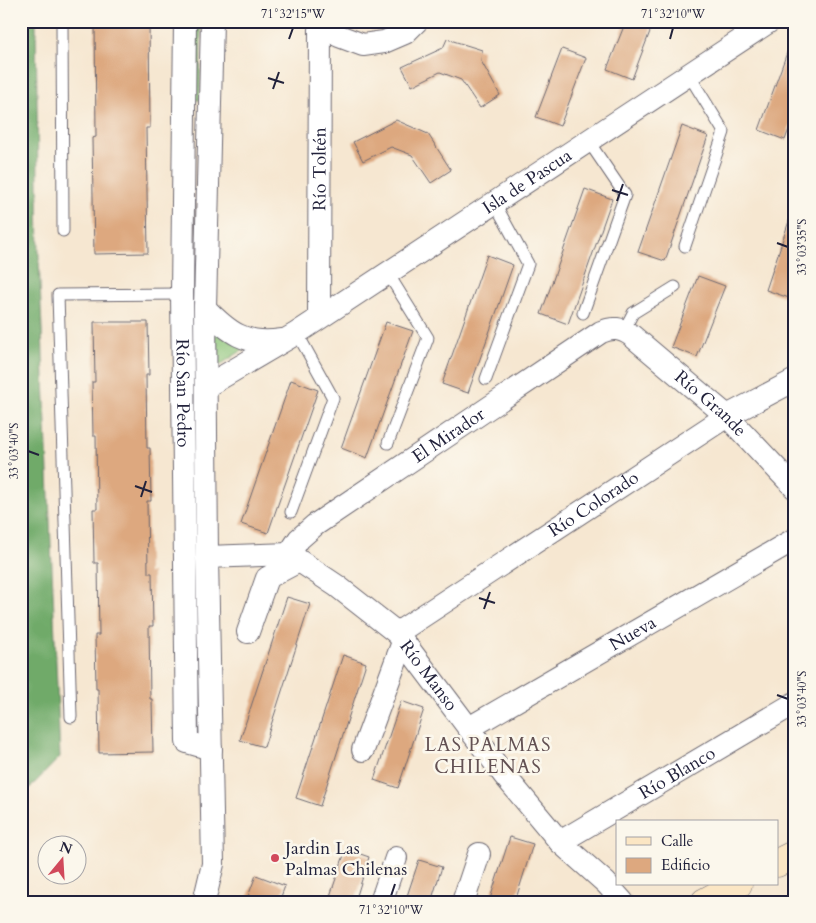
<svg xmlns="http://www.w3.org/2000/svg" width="816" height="923" font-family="Cardo,serif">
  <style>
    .green { fill: #8bc479; stroke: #56735a }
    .forest { fill: #70aa69; stroke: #496652 }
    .building { fill: #dda87f }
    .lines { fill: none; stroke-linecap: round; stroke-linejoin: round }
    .lane-casing { stroke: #6c6770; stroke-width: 13 }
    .street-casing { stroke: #6c6770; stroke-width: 24 }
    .secondary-casing { stroke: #6c6770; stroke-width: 29 }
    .lane { stroke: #fff; stroke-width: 11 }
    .street { stroke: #fff; stroke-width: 22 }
    .secondary { stroke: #fbe6c4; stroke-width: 28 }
    .ticks { fill: none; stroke: #22223b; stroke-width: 2 }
    .poi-dot { fill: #d1495b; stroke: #fbf7ec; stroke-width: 2 }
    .labels { text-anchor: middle; stroke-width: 5; stroke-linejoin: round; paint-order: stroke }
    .street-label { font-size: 18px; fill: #22223b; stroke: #fbf7ec }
    .poi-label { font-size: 18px; fill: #22223b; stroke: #fbf7ec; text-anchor: start }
    .neighbourhood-label { font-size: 19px; letter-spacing: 1px; fill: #635153; stroke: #fbf7ec }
    .neatline { fill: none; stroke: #22223b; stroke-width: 2 }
    .ticks-label { font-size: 12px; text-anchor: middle; fill: #22223b }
  </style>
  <rect width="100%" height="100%" fill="#fbf7ec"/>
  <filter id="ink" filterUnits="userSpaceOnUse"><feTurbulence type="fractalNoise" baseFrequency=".02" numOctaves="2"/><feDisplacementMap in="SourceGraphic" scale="10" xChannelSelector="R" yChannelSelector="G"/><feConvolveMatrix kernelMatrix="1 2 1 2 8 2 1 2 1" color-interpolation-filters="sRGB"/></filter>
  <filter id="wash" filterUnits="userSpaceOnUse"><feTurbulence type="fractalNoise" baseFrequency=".0096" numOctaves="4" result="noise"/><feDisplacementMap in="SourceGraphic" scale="20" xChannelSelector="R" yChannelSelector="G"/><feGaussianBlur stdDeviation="1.12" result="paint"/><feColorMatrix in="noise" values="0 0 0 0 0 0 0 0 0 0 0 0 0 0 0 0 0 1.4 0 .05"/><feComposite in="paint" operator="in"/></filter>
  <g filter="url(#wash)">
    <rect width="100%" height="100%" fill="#f6e7d1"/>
    <g class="green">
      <polygon points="195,21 201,21 200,100 193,100"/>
      <polygon points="215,330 249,346 215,368"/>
    </g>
    <polygon class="forest" points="21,21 36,21 39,258 60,757 21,797"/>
    <g id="blocks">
      <g class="building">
        <polygon points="95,21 149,21 150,128 146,128 148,253 94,254 92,138 96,137"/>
        <polygon points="626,21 654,21 632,79 607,69"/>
        <polygon points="793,36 795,36 795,113 785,140 759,130"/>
        <polygon points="447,39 482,50 481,61 500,95 480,108 461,80 440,72 412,86 402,67 443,48"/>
        <polygon points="562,49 586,58 560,126 536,117"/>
        <polygon points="396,120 428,134 451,170 431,183 412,155 391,147 363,161 353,142"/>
        <polygon points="682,126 708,136 665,261 638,252"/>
        <polygon points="585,189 612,199 568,324 541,314"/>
        <polygon points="792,212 795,213 795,300 766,290"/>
        <polygon points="487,255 513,265 468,393 442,384"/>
        <polygon points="698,276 725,286 697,357 671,347"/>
        <polygon points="94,322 148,322 149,375 146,375 147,448 150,448 151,501 147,501 148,573 152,573 153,626 149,626 150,699 152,699 153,752 99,753 98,689 96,689 95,635 99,635 98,563 94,563 93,509 97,509 96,436 93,436 92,382 95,382"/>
        <polygon points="386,322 413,331 367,458 341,448"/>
        <polygon points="291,380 318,390 268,533 241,524"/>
        <polygon points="287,597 310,604 264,747 240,740"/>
        <polygon points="343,655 366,663 320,806 296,798"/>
        <polygon points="401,701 424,709 398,788 374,780"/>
        <polygon points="510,837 533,844 515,902 489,902"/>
        <polygon points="346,849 369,857 355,902 328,902"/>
        <polygon points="419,860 442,867 431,902 405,902"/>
        <polygon points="256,875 285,886 279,902 246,902"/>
      </g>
    </g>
  </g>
  <g filter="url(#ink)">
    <use href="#blocks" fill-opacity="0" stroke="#6c6770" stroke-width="1"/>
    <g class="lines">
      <g class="lane-casing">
        <g id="lane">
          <polyline points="62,21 63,231"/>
          <polyline points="793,21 795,23"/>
          <polyline points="685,246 724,132 689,75"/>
          <polyline points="387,272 428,338 388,443"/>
          <polyline points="583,313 625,195 589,142"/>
          <polyline points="624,330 633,313 675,287"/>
          <polyline points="486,379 528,264 494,202"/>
          <polyline points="291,512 333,398 297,333"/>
          <polyline points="71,717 58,295 182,294"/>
        </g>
      </g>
      <g class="street-casing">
        <g id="street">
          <path id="s1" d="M185 21 182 294 187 742 211 749"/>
          <polyline points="324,21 339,36 363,45 384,42 405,33 417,21"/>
          <path d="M205 308C228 332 246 346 281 340"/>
          <path id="s2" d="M319 317 320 21"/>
          <path id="s3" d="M207 386 297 333 770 21"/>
          <path id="s4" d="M289 554 299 539 315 525 601 332C613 327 621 328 631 335L727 416 795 488"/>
          <path id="s5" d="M207 557 289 554 337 586 397 633 504 775 560 842 606 883 623 902"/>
          <polyline points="248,632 267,578 299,561"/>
          <path id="s6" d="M397 633 727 416 795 380"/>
          <path id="s7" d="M469 728 795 539"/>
          <polyline points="363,750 403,642"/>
          <path id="s8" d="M560 842 795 703"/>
          <polyline points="204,902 213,864 207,557 205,308 212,21"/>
          <polyline points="381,902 396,858"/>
          <polyline points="463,902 479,854"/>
        </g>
      </g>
      <g class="secondary-casing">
        <g id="secondary">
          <polyline points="777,863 795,854"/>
          <polyline points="705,902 738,884"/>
        </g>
      </g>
      <use href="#lane" class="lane"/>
      <use href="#street" class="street"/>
      <use href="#secondary" class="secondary"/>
    </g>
  </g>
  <path class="ticks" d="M289 39 293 28M670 39 673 28M268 78 284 83M273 89 279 72M612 190 628 195M617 201 623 184M777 243 788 247M28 451 39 455M135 486 152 492M141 497 146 481M479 598 495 603M484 609 490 592M777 695 788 699M391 896 395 884"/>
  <circle class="poi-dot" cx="275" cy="858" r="5"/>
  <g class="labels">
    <g class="street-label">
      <text dy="6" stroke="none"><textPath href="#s2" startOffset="148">Río Toltén</textPath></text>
      <text dy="6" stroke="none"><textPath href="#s3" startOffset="380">Isla de Pascua</textPath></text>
      <text dy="6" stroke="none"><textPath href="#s1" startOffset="372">Río San Pedro</textPath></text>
      <text dy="6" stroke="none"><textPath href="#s4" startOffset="521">Río Grande</textPath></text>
      <text dy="6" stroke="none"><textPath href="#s4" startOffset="200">El Mirador</textPath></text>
      <text dy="6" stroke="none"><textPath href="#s6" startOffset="235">Río Colorado</textPath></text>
      <text dy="6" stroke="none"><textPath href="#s7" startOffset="189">Nueva</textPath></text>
      <text dy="6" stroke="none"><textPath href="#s5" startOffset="269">Río Manso</textPath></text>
      <text dy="6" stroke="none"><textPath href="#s8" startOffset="136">Río Blanco</textPath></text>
    </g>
    <g class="poi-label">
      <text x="285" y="854">Jardin Las<tspan x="285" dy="21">Palmas Chilenas</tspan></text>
    </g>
    <g class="neighbourhood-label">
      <text x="488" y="751">LAS PALMAS<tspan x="488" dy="22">CHILENAS</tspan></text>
    </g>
  </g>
  <rect width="816" height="923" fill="none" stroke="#fbf7ec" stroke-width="55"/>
  <rect x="616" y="820" width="162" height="65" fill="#fbf7ec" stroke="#a4a2a5"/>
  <rect x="626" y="837" width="25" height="8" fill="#fbe6c4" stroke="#a4a2a5"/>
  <text x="661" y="846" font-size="15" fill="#22223b">Calle</text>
  <rect x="626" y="858" width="25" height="15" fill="#dda87f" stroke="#a4a2a5"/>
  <text x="661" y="870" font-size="15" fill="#22223b">Edificio</text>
  <g transform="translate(62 860) rotate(18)"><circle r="24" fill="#fbf7ec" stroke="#a4a2a5"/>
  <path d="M0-4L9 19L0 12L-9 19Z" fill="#d1495b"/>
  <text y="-8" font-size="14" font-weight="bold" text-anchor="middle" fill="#22223b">N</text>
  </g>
  <rect x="28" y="28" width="760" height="868" class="neatline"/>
  <g class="ticks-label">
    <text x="293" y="18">71°32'15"W</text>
    <text x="673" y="18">71°32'10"W</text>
    <text transform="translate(802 247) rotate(-90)" y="4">33°03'35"S</text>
    <text transform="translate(14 451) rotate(-90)" y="4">33°03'40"S</text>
    <text transform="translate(802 699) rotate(-90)" y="4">33°03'40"S</text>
    <text x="391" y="914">71°32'10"W</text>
  </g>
</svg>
